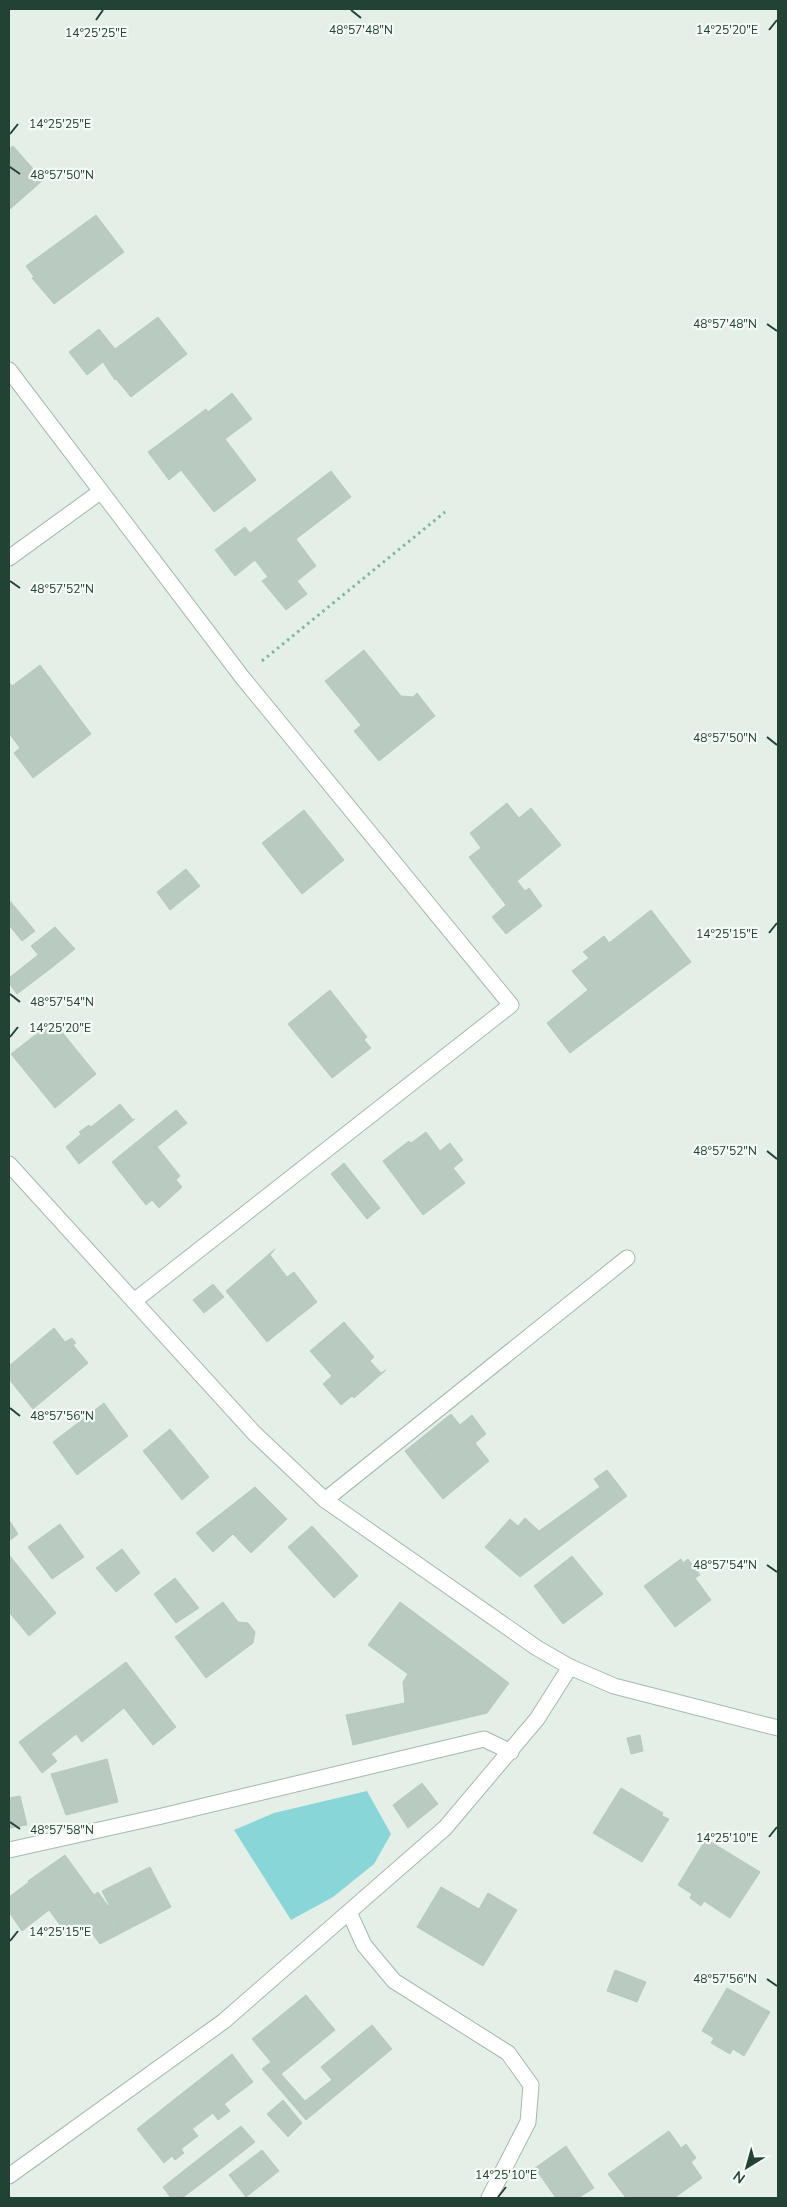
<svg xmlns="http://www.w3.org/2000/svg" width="787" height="2207" font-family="'Nunito Sans',sans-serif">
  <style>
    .water { fill: #88d6d8 }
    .building { fill: #b9cac1; stroke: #b5c9be }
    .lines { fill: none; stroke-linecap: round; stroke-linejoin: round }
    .minor-casing { stroke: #a6b8af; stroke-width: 17 }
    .tertiary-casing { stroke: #a6b8af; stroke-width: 17 }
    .path { stroke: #82b59e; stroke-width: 3; stroke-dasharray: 2.5 4; stroke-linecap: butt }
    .minor { stroke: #fff; stroke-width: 15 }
    .tertiary { stroke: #fff; stroke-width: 15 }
    .ticks { fill: none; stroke: #214235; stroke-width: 2 }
    .ticks-label { font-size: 12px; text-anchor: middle; fill: #214235; stroke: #f5faf7; stroke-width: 4.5; stroke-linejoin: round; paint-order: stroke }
  </style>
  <rect width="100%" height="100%" fill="#e4efe8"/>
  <polygon class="water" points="367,1791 391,1834 374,1864 333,1897 291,1920 234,1830 274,1813"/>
  <g class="building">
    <polygon points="13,146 43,180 9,210 9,149"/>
    <polygon points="96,215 124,252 54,304 32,278 34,277 26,266"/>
    <polygon points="158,317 187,354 131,397 116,379 115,380 103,362 87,375 69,352 99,329 115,349"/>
    <polygon points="232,393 252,419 225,439 256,480 214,512 181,470 169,480 148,452 206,409 208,412"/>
    <polygon points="331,471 351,497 296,539 316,566 297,581 307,594 286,610 262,581 268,577 255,560 235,576 215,550 245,527 250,533"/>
    <polygon points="364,650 401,696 413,697 417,693 435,716 379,761 354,731 361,725 325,681"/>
    <polygon points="40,665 91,734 33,778 14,753 20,748 9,733 9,682 12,686"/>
    <polygon points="507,803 519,818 531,808 561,845 517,881 525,891 529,888 542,906 506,934 492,917 506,905 469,857 481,848 470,833"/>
    <polygon points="304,810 344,860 302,894 262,843"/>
    <polygon points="186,869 200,886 170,910 157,892"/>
    <polygon points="9,900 35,931 22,941 9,925"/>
    <polygon points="651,910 691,962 570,1053 547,1023 588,990 572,971 589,958 583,952 604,936 609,943"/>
    <polygon points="55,927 75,949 50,969 31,946"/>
    <polygon points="38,955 50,969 17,994 9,983 9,978"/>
    <polygon points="330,990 367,1037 364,1040 371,1048 332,1078 288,1024"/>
    <polygon points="53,1021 96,1074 55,1108 11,1054"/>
    <polygon points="120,1104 133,1120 135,1119 79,1164 66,1147 81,1134 79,1132 89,1125 91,1127"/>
    <polygon points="176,1110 187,1123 157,1147 180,1176 176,1180 182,1187 159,1208 152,1200 146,1205 112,1162"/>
    <polygon points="426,1132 440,1151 450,1143 463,1160 453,1168 465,1183 423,1215 383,1161 409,1141 411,1143"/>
    <polygon points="344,1163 380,1208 367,1219 331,1174"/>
    <polygon points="275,1249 270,1255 287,1277 294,1272 317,1302 267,1342 226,1291"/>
    <polygon points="213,1284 224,1297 204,1313 193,1300"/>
    <polygon points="344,1322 374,1357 370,1361 381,1373 386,1370 354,1398 352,1396 341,1405 323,1384 332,1376 310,1351"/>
    <polygon points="54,1328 65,1342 72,1338 76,1343 73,1345 88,1363 33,1409 9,1379 9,1366"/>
    <polygon points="104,1403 128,1436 77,1475 53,1442"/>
    <polygon points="451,1414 460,1425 414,1463 405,1451"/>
    <polygon points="472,1415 486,1434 475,1443 489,1461 443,1499 414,1463"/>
    <polygon points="170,1429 209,1477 182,1500 143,1451"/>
    <polygon points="607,1470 627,1496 520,1577 485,1547 510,1519 518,1526 525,1518 539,1531 600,1487 594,1479"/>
    <polygon points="255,1487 287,1519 251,1553 233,1534 213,1552 196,1533"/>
    <polygon points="9,1520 18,1534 9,1541"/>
    <polygon points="60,1524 84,1557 52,1579 28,1547"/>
    <polygon points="312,1526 358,1576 334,1598 288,1547"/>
    <polygon points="122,1549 140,1573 116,1592 96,1568"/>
    <polygon points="9,1555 56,1613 29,1636 9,1612"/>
    <polygon points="572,1556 603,1594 563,1624 534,1586"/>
    <polygon points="681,1559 683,1563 688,1559 700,1575 695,1578 711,1600 675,1627 644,1586"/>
    <polygon points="175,1578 199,1608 176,1623 154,1594"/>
    <polygon points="223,1602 238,1622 248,1623 255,1632 253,1643 206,1678 175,1637"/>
    <polygon points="400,1602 509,1683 487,1713 353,1745 346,1715 405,1703 403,1682 408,1674 368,1645"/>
    <polygon points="126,1662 176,1727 153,1745 124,1708 82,1742 76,1734 51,1754 57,1761 42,1773 19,1742"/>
    <polygon points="640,1735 643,1751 631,1754 627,1738"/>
    <polygon points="107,1759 118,1802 66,1815 51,1774"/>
    <polygon points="422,1783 438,1804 408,1828 393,1805"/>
    <polygon points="621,1788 663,1813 662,1816 669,1819 642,1862 593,1833"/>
    <polygon points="20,1796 27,1825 9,1828 9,1798"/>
    <polygon points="706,1839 760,1872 730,1918 704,1901 701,1906 690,1898 692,1894 678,1885"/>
    <polygon points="65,1855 94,1895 98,1892 108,1906 104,1908 106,1911 68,1936 28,1881"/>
    <polygon points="150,1867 171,1907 123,1932 102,1891"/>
    <polygon points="29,1882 49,1910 22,1931 9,1912 9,1897"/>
    <polygon points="441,1887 479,1909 488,1893 517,1910 483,1966 417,1927"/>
    <polygon points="109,1905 123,1932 100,1944 86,1925 106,1911 104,1908"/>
    <polygon points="615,1970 646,1982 637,2002 607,1991"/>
    <polygon points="727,1988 770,2012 744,2056 733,2049 730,2054 711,2043 714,2038 702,2031"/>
    <polygon points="306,1995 335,2030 281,2074 305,2101 332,2080 321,2067 372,2025 392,2049 306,2120 262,2069 271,2062 252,2039"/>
    <polygon points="232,2054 253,2082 224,2104 230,2111 218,2120 213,2113 192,2129 171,2102"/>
    <polygon points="283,2100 302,2123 288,2137 267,2114"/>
    <polygon points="171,2102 198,2136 181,2149 184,2153 175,2160 172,2156 164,2163 137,2129"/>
    <polygon points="241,2126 255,2142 223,2167 210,2150"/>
    <polygon points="669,2131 681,2148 686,2144 696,2158 691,2162 702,2178 674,2198 626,2198 608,2174"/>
    <polygon points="566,2146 594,2188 578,2198 556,2198 535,2168"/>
    <polygon points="210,2150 223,2167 182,2198 171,2198 163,2187"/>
    <polygon points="262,2150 279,2171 246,2197 229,2175"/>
  </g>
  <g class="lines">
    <g class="minor-casing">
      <g id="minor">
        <polyline points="9,370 242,677 511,1005 134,1301"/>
        <polyline points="9,558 100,492"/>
        <polyline points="325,1500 627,1258"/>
        <polyline points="9,1850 162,1816 484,1739 511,1752"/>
        <polyline points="349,1912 364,1945 394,1981 508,2053 531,2085 528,2122 489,2198"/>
        <polyline points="9,2176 224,2021 445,1828 537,1719 570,1667"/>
      </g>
    </g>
    <g class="tertiary-casing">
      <polyline id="tertiary" points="9,1164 254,1433 325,1500 537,1648 570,1667 614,1686 778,1728"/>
    </g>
    <polyline class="path" points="262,661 445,512"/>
    <use href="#minor" class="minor"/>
    <use href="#tertiary" class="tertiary"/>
  </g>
  <path class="ticks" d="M351 10 361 18M96 20 103 10M769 30 777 20M10 134 18 124M10 167 20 174M767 324 777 331M10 581 20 588M767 737 777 745M769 933 777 923M10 994 20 1002M10 1037 18 1027M767 1151 777 1159M10 1408 20 1416M767 1565 777 1572M10 1822 20 1829M769 1837 777 1827M10 1941 18 1931M767 1979 777 1986M498 2197 506 2187"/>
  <g class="ticks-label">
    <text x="727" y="34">14°25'20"E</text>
    <text x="361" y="34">48°57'48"N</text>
    <text x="96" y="37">14°25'25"E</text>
    <text x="60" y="128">14°25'25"E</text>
    <text x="62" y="179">48°57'50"N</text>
    <text x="725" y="328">48°57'48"N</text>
    <text x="62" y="593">48°57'52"N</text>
    <text x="725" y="742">48°57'50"N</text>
    <text x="727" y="938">14°25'15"E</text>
    <text x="62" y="1006">48°57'54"N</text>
    <text x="60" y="1032">14°25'20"E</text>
    <text x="725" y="1155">48°57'52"N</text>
    <text x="62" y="1420">48°57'56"N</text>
    <text x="725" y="1569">48°57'54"N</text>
    <text x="62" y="1834">48°57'58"N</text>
    <text x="727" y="1842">14°25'10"E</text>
    <text x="60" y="1936">14°25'15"E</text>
    <text x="725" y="1983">48°57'56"N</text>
    <text x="506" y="2179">14°25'10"E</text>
  </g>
  <rect width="787" height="2207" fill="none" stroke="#214235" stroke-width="20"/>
  <g transform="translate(747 2167) rotate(217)" stroke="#f5faf7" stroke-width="4" paint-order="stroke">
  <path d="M0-4L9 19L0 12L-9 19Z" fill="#214235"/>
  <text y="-8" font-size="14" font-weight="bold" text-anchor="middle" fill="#214235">N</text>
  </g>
</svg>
